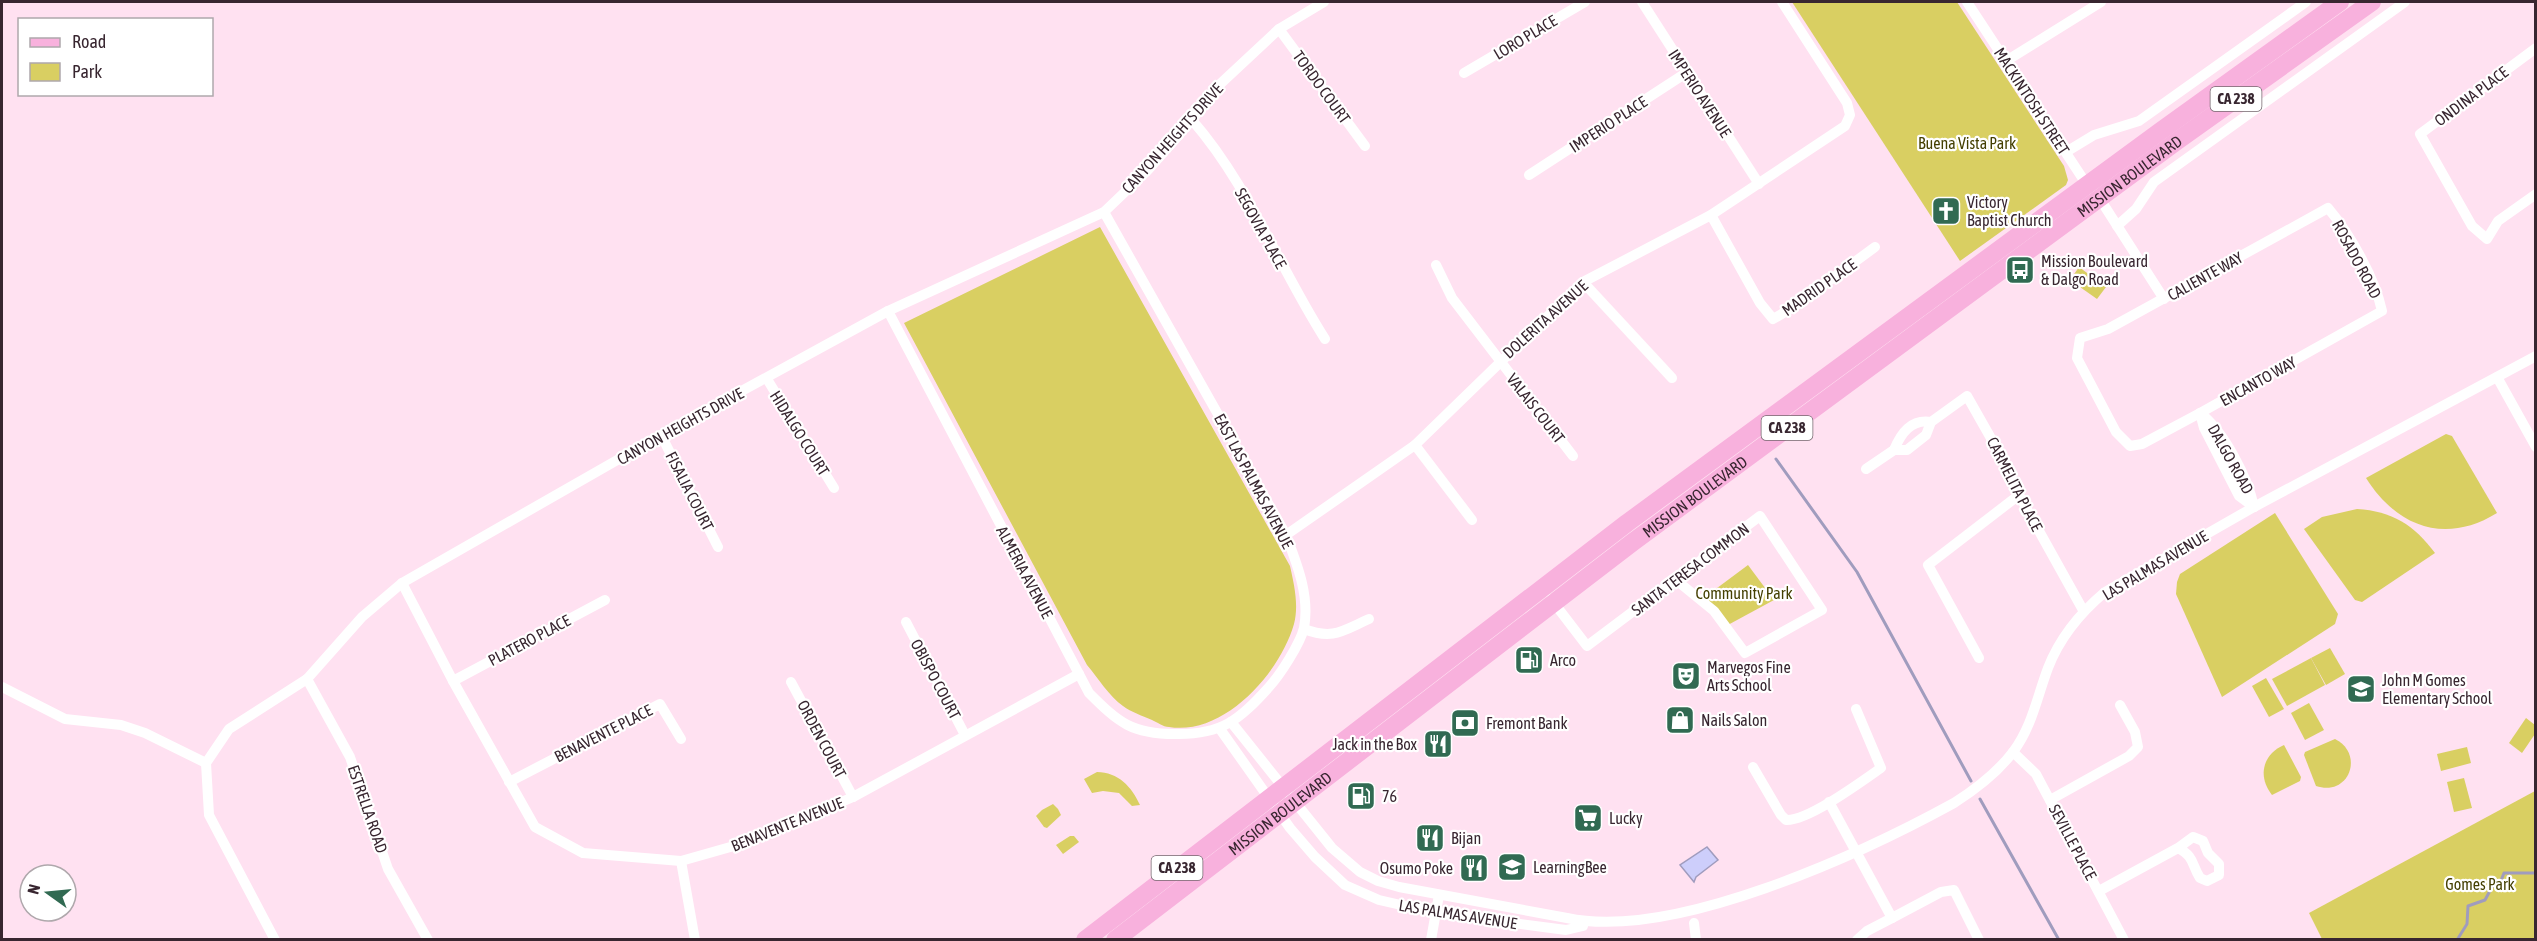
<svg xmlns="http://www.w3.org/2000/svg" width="2537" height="941" font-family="'Asap Condensed',sans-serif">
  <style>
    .green { fill: #d9cf62 }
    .water { fill: #cdcefb; stroke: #a09cbe; stroke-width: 1.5 }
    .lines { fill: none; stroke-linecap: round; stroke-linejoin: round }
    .stream { stroke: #a09cbe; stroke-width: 3 }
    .street { stroke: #fff; stroke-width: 10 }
    .primary { stroke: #f8b1dd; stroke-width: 18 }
    .labels { text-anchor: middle; stroke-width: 4.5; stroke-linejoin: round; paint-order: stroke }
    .shield { fill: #fff; stroke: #74676e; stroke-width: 1.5 }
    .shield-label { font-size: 15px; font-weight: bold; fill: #382630 }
    .street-label { font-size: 16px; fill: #382630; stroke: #fff }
    .park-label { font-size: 16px; fill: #443f01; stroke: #fff }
    .poi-label { font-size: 16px; fill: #382630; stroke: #fff; text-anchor: start }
  </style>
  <rect width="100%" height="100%" fill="#ffe1f1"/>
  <g class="green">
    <polygon points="1792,2 1957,2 2064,166 2068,180 2066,185 1960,261"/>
    <path d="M1100 227 1290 566C1294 584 1299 605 1294 624 1280 673 1224 736 1169 727 1163 727 1157 722 1152 720 1143 716 1131 712 1123 706 1109 696 1098 678 1087 665L904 323Z"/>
    <polygon points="2079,267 2106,287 2097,299 2070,280"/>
    <path d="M2446 434 2452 436 2497 513C2445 545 2397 527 2366 478Z"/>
    <path d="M2357 509C2392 511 2414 525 2435 553L2362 602 2355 600 2304 529 2322 517Z"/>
    <polygon points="2275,513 2338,614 2335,624 2222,697 2176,594 2177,582 2180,574"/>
    <polygon points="1748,565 1774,600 1726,626 1701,600"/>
    <polygon points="2330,648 2345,674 2326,685 2311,658"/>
    <polygon points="2311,658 2325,685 2287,706 2272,679"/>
    <polygon points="2266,678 2284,709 2269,717 2252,686"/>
    <polygon points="2309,703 2324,730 2305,740 2291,713"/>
    <polygon points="2526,718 2535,725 2535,734 2522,753 2509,743"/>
    <path d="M2335 739C2365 754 2349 797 2316 786L2304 755 2305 752Z"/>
    <path d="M2284 745 2301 777 2300 781 2272 795C2257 776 2263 754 2284 745Z"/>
    <polygon points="2467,747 2471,763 2441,771 2437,754"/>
    <path d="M1097 772C1118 772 1132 787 1140 805L1132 806 1119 793 1103 791 1092 793 1084 779Z"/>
    <polygon points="2464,778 2472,808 2454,812 2447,782"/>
    <polygon points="2535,791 2535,939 2322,939 2309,913"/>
    <polygon points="1053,804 1058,809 1061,815 1047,828 1044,827 1036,816 1042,810"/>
    <polygon points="1070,836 1074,836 1079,842 1063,854 1056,845"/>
  </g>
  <polygon class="water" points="1707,847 1718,860 1696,877 1694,882 1680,865"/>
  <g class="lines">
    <g class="stream">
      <polyline points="1776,459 1857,572 1971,781"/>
      <polyline points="1980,799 2059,940"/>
      <polyline points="2457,940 2467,924 2468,906 2485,900 2492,887 2500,883 2504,873 2536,873"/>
    </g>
    <g class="street">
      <polyline points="1642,2 1759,184"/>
      <polyline points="1967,2 2087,185 2100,199 2164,299"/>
      <polyline points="1279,29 1365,146"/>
      <polyline points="2536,48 2420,134 2472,226 2487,239 2498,221 2536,194"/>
      <polyline points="2006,61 2101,2"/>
      <polyline points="1464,73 1585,2"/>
      <path d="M1192 120C1248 184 1279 267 1325 339"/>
      <polyline points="2066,152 2094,135 2139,121 2306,2"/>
      <polyline points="1529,175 1686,73"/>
      <path d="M2328 208C2350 234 2375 278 2382 311L2200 413 2142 444 2130 446 2116 432 2077 358 2080 338 2108 329Z"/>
      <polyline points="1711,215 1760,303 1773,319 1792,308 1875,247"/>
      <polyline points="2117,226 2136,209 2154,182 2405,2"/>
      <polyline points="1436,265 1452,298 1573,456"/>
      <polyline points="1583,282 1672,378"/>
      <path d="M888 311 1089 693C1119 723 1132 734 1175 734 1222 735 1239 720 1269 687 1280 675 1300 644 1304 628 1310 596 1297 564 1286 535L1104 212"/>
      <polyline points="2497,377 2536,447"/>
      <polyline points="767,379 834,488"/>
      <path d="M2200 413C2224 431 2248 478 2254 507"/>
      <polyline points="2200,413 2204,428 2239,496 2254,507"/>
      <polyline points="661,435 718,547"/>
      <polyline points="1415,445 1472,520"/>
      <path d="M1894 450C1901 433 1911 419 1931 422"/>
      <polyline points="1866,469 1894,450 1907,450 1926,435 1931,422 1967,396 2005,463 2019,495 2083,610"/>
      <polyline points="1286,535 1415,445 1583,282 1711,215 1845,126 1850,115 1847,103 1782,2"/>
      <polyline points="402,583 453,681 535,827 583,853 681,861 748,842 853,797 1079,674"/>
      <polyline points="1551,599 1587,646 1760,516 1822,610 1745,653 1714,611 1676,580"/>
      <polyline points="906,622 965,735"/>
      <path d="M1304 629C1333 640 1342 631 1369 619"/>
      <polyline points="1979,658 1928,565 2019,495"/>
      <polyline points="307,679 350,757 388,869 428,940"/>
      <polyline points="453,681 605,600"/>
      <polyline points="791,682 853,797"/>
      <polyline points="2,687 65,719 121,725 145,733 206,763"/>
      <path d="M1231 722 1332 848 1360 872 1378 881 1399 887 1567 918C1673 941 1861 854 1954 803 1976 789 1997 773 2013 752 2032 727 2037 697 2048 668 2060 637 2080 613 2105 592L2254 507 2536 356"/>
      <polyline points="1220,729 1290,828 1315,857 1345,885 1379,900 1436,913 1566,930 1583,926"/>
      <polyline points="2013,752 2036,774 2124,940"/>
      <path d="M1753 767 1781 815 1786 820C1808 821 1861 782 1881 768L1856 709"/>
      <polyline points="509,782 660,704 681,739"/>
      <polyline points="2050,800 2129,756 2138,747 2135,732 2120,705"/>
      <polyline points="1829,802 1892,918 1867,931 1857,940"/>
      <polyline points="681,861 695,940"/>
      <path d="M2099 891 2178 848 2193 837 2203 841 2208 853 2219 864V875L2207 881 2200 878C2191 864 2195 857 2178 848"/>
      <polyline points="1892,918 1941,892 1954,890 1979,940"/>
      <polyline points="1694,923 1696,940"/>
      <polyline points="275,940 209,815 206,763 229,729 307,679 362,617 402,583 661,435 888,311 1104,212 1148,170 1192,120 1218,86 1279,29 1324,2"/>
      <polyline points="1431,940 1439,895"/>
    </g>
    <g class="primary">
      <polyline points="1085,940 1627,523 2162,130 2340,2"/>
      <path id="s1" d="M1115 940 1633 542 2177 141 2372 2"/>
    </g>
  </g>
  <defs>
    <g id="church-square" transform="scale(1.5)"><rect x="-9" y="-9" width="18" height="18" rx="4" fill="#316a52" stroke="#fff"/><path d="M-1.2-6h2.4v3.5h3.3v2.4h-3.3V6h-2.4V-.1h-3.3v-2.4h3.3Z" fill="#fff"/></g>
    <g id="bus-square" transform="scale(1.5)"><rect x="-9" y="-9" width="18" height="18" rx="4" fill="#316a52" stroke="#fff"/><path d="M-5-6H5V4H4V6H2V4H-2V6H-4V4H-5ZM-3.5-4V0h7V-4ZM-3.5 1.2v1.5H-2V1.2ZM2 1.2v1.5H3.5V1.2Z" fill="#fff"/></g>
    <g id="fuel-square" transform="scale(1.5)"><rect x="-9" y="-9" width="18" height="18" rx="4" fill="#316a52" stroke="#fff"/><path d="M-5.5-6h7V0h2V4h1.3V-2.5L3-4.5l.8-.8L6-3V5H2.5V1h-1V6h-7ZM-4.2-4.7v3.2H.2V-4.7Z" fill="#fff"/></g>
    <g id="theatre-square" transform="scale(1.5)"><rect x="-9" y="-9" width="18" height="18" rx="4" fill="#316a52" stroke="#fff"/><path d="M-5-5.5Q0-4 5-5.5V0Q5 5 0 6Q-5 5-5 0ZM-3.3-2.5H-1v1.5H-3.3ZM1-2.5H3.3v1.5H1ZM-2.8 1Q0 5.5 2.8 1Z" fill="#fff"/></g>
    <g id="school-square" transform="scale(1.5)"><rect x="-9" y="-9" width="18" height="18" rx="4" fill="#316a52" stroke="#fff"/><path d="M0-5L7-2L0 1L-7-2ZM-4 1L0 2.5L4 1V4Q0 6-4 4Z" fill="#fff"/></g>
    <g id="shop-square" transform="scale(1.5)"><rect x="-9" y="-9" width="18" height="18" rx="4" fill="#316a52" stroke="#fff"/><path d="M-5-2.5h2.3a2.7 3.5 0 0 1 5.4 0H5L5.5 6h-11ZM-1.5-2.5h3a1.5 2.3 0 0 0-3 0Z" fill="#fff"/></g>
    <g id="bank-square" transform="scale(1.5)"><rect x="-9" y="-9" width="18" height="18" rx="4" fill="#316a52" stroke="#fff"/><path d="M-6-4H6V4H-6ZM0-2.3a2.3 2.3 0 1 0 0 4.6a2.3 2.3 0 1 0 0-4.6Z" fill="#fff"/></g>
    <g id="restaurant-square" transform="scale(1.5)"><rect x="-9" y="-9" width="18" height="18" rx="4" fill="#316a52" stroke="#fff"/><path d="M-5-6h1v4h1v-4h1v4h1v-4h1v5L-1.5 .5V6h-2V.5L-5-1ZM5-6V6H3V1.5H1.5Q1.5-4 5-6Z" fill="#fff"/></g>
    <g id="supermarket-square" transform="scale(1.5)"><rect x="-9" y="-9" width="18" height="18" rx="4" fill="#316a52" stroke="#fff"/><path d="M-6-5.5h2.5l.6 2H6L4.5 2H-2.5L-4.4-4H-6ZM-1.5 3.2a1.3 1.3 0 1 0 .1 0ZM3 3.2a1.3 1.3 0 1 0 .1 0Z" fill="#fff"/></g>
  </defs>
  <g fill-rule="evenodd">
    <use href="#church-square" x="1946" y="211"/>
    <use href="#bus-square" x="2020" y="270"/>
    <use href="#fuel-square" x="1529" y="660"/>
    <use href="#theatre-square" x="1686" y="676"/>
    <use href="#school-square" x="2361" y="689"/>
    <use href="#shop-square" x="1680" y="720"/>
    <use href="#bank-square" x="1465" y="723"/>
    <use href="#restaurant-square" x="1438" y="744"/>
    <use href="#fuel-square" x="1361" y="796"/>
    <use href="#supermarket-square" x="1588" y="818"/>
    <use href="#restaurant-square" x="1430" y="838"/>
    <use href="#school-square" x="1512" y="867"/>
    <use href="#restaurant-square" x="1474" y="868"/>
  </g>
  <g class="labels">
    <g class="shield">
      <rect x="2210.5" y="87" width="51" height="24" rx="4.5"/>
      <rect x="1761.5" y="416" width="51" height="24" rx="4.5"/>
      <rect x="1151.5" y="856" width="51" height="24" rx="4.5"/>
    </g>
    <g class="shield-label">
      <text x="2236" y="104">CA 238</text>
      <text x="1787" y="433">CA 238</text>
      <text x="1177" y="873">CA 238</text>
    </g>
    <g class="street-label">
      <text transform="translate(1525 37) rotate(-31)" y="6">LORO PLACE</text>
      <text transform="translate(1322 87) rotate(54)" y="6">TORDO COURT</text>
      <text transform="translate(1700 93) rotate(57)" y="6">IMPERIO AVENUE</text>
      <text transform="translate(2471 96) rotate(-37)" y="6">ONDINA PLACE</text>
      <text transform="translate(2032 101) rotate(57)" y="6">MACKINTOSH STREET</text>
      <text transform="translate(1608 124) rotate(-33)" y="6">IMPERIO PLACE</text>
      <text transform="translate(1172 138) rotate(-48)" y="6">CANYON HEIGHTS DRIVE</text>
      <text dy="6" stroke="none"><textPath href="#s1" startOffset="1270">MISSION BOULEVARD</textPath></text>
      <text transform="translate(1261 228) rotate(61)" y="6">SEGOVIA PLACE</text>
      <text transform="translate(2357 259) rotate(62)" y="6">ROSADO ROAD</text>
      <text transform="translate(2205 276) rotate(-29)" y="6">CALIENTE WAY</text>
      <text transform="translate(1819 287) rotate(-35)" y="6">MADRID PLACE</text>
      <text transform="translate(1545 319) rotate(-42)" y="6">DOLERITA AVENUE</text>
      <text transform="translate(2258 381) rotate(-29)" y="6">ENCANTO WAY</text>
      <text transform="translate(1536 408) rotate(52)" y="6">VALAIS COURT</text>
      <text transform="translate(680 426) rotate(-29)" y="6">CANYON HEIGHTS DRIVE</text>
      <text transform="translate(800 433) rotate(58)" y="6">HIDALGO COURT</text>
      <text transform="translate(2231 459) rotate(61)" y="6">DALGO ROAD</text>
      <text transform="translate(1254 481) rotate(62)" y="6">EAST LAS PALMAS AVENUE</text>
      <text transform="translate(2015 484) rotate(63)" y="6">CARMELITA PLACE</text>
      <text transform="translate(690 491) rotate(63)" y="6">FISALIA COURT</text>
      <text dy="6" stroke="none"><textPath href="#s1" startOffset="730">MISSION BOULEVARD</textPath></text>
      <text transform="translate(2155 565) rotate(-31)" y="6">LAS PALMAS AVENUE</text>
      <text transform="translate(1690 569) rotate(-37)" y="6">SANTA TERESA COMMON</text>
      <text transform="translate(1025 572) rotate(62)" y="6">ALMERIA AVENUE</text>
      <text transform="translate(529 640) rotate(-28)" y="6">PLATERO PLACE</text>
      <text transform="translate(936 679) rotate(62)" y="6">OBISPO COURT</text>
      <text transform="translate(603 733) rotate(-27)" y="6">BENAVENTE PLACE</text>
      <text transform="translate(822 739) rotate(62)" y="6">ORDEN COURT</text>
      <text transform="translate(368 809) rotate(71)" y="6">ESTRELLA ROAD</text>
      <text dy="6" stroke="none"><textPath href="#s1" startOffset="208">MISSION BOULEVARD</textPath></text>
      <text transform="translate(787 824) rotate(-22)" y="6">BENAVENTE AVENUE</text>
      <text transform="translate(2073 842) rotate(62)" y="6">SEVILLE PLACE</text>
      <text transform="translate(1458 914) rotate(9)" y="6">LAS PALMAS AVENUE</text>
    </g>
    <g class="park-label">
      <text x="1967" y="149">Buena Vista Park</text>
      <text x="1744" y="599">Community Park</text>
      <text x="2480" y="890">Gomes Park</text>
    </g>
    <g class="poi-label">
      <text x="1967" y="208">Victory<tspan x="1967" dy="18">Baptist Church</tspan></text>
      <text x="2041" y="267">Mission Boulevard<tspan x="2041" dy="18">&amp; Dalgo Road</tspan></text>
      <text x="1550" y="666">Arco</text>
      <text x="1707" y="673">Marvegos Fine<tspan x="1707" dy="18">Arts School</tspan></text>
      <text x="2382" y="686">John M Gomes<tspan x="2382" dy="18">Elementary School</tspan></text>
      <text x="1701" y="726">Nails Salon</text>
      <text x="1486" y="729">Fremont Bank</text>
      <text x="1417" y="750" text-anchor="end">Jack in the Box</text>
      <text x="1382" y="802">76</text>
      <text x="1609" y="824">Lucky</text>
      <text x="1451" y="844">Bijan</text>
      <text x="1533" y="873">LearningBee</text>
      <text x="1453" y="874" text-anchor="end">Osumo Poke</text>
    </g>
  </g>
  <rect width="2537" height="941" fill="none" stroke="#382630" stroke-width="6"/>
  <rect x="18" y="18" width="195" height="78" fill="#ffffff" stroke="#afa8ac" stroke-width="1.5"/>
  <rect x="30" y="38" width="30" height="9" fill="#f8b1dd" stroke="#afa8ac" stroke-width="1.5"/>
  <text x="72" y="48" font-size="18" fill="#382630">Road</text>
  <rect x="30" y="63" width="30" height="18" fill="#d9cf62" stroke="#afa8ac" stroke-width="1.5"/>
  <text x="72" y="78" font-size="18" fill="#382630">Park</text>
  <g transform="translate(48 893) rotate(285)"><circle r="28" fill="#ffffff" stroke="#afa8ac" stroke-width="1.5"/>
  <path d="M0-4.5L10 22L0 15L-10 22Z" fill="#316a52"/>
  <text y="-9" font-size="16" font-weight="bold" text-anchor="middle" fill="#382630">N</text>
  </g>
</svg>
